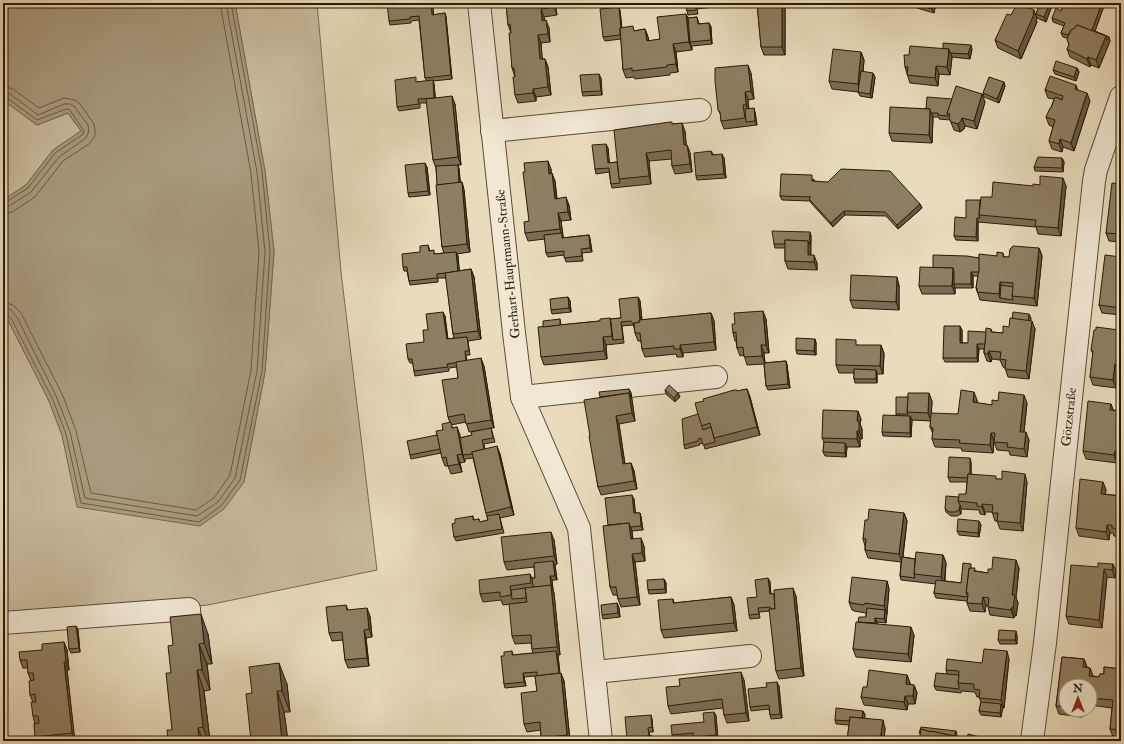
<svg xmlns="http://www.w3.org/2000/svg" width="1124" height="744" font-family="'IM FELL Double Pica',serif">
  <style>
    .green { fill: #c9bb9e; stroke: #7a6a51 }
    .water { fill: #a89a7e; stroke: #76674d }
    .lines { fill: none; stroke-linecap: round; stroke-linejoin: round }
    .shore { stroke: #6a5a41; stroke-width: 1 }
    .minor-casing { stroke: #5a4a32; stroke-width: 24 }
    .minor { stroke: #f1e8d4; stroke-width: 22 }
    .wall { fill: #7a6d56; stroke: #2b1a04; fill-rule: evenodd }
    .shaded-wall { fill: #635946; stroke: #2b1a04 }
    .building { fill: #8e7f64; stroke: #2b1a04 }
    .labels { text-anchor: middle; stroke-width: 3; stroke-linejoin: round; paint-order: stroke }
    .street-label { font-size: 13px; fill: #2b1a04; stroke: #f1e8d4 }
  </style>
  <rect width="100%" height="100%" fill="#e9dcbd"/>
  <filter id="stains"><feTurbulence type="fractalNoise" baseFrequency=".005" numOctaves="4"/><feColorMatrix values="0 0 0 0 .2 0 0 0 0 .09 0 0 0 0 .02 0 0 0 .5 -.17"/></filter>
  <radialGradient id="worn" r=".72"><stop offset=".6" stop-color="#630" stop-opacity="0"/><stop offset="1" stop-color="#630" stop-opacity=".3"/></radialGradient>
  <g class="green">
    <polygon points="235,3 317,3 341,272 377,570 208,605 3,620 3,315 9,322 49,401 62,435 78,507 135,515 244,482 265,372 274,252 265,171"/>
    <polygon points="3,100 37,125 68,113 81,131 53,150 26,185 3,200"/>
  </g>
  <polygon class="water" points="3,3 235,3 265,171 274,252 265,372 244,482 224,509 200,526 77,507 62,435 49,401 9,322 3,315 3,200 26,185 53,150 81,131 68,113 37,125 3,100"/>
  <g class="lines">
    <g class="shore">
      <polyline points="3,86 13,89 39,108 64,98 75,100 80,104 94,124 95,130 95,136 89,144 63,161 35,197 12,212 3,214"/>
      <polyline points="3,92 10,94 38,115 64,104 70,104 75,107 79,113 88,125 89,131 86,138 59,157 31,192 9,206 3,208"/>
      <polyline points="3,97 7,98 37,120 66,109 69,109 84,131 82,135 55,153 28,188 6,202 3,203"/>
      <polyline points="3,302 13,305 21,313 63,396 76,431 91,493 196,510 214,498 230,475 251,370 259,252 251,173 220,3"/>
      <polyline points="3,308 10,309 17,317 57,398 70,432 85,498 197,516 218,502 235,478 257,371 265,252 257,172 226,3"/>
      <polyline points="3,313 7,314 12,320 53,400 66,434 81,503 199,522 221,506 240,480 262,371 270,252 262,171 231,3"/>
    </g>
    <g class="minor-casing">
      <g id="minor">
        <polyline points="479,3 514,333 522,397 579,528 601,741"/>
        <polyline points="492,131 700,110"/>
        <polyline points="522,397 716,377"/>
        <polyline points="3,623 189,609 190,627"/>
        <polyline points="595,672 750,656"/>
        <polyline points="1032,741 1045,643 1094,181 1096,170 1121,97"/>
      </g>
    </g>
    <use href="#minor" class="minor"/>
  </g>
  <g class="wall">
    <path d="M409 3V5L418 4V3H440L441 6H433V15L445 13 446 17 452 79 433 81 434 84 435 98 455 104 461 165H458L459 169 460 183 462 182 464 190 470 252 457 254 458 256 459 271 471 269 474 277 481 339 468 341 470 355H466L467 361 484 366 494 428H491L495 442 484 444 485 449 500 454 514 515 500 518 504 533 456 541 454 537 455 523 473 516 474 520 479 519 480 522 488 520 486 513 473 458 465 459V462L460 463 462 472 451 474 448 466H445L442 458 441 453 411 459 410 455 437 435 450 423 448 417 458 378 457 367 449 368V371L415 376 414 371 413 363H410L408 359 424 342 428 330 445 316 448 339 454 338 453 334 446 278H438V282L410 285 409 281 407 271H404L403 267 420 252 428 245 430 251 436 254 444 253 442 247 436 168 433 160 427 103H420V108L399 111 397 107 417 82 427 81 425 78 419 20 411 21V23L390 25 389 21ZM466 422 469 432 481 430 472 435 460 438 457 427 453 428 451 425Z"/>
    <polygon points="506,3 555,3 557,15 544,17 545,21 549,28 550,42 541,43 542,59 545,59 548,67 551,95 536,97 536,101 518,103 515,95 515,77 512,68 511,33 508,25"/>
    <polygon points="686,3 712,3 713,7 697,9 698,14 688,15 687,11"/>
    <polygon points="757,3 784,3 785,6 785,55 764,55 761,47"/>
    <polygon points="857,3 876,3 875,6 857,4"/>
    <polygon points="915,3 936,3 934,13 917,8 915,4"/>
    <polygon points="1029,3 1053,3 1046,22 1037,18 1036,20 1037,22 1021,59 998,48 995,40 1011,15 1036,14 1039,7"/>
    <polygon points="1065,3 1105,3 1095,31 1109,37 1110,41 1099,68 1091,65 1090,67 1070,57 1067,49 1069,45 1067,38 1063,37 1061,33 1064,26 1053,22 1052,18 1061,11"/>
    <polygon points="619,7 620,11 622,28 634,31 645,29 648,37 649,41 660,39 686,14 688,18 697,17 699,24 709,23 711,27 712,44 692,46 692,50 676,52 678,72 670,73 670,75 635,79 634,77 626,78 623,70 621,39 605,41 603,37"/>
    <polygon points="943,49 972,49 970,59 952,57 950,75 939,74 938,86 910,83 905,67 909,55"/>
    <polygon points="861,52 864,60 863,72 875,77 872,98 860,96 858,92 832,89 829,81"/>
    <polygon points="1077,68 1079,72 1076,81 1055,74 1053,70"/>
    <polygon points="751,73 754,99 748,100 749,109 755,112 757,125 724,129 721,121 721,115 718,110"/>
    <polygon points="601,78 602,95 583,96 582,92"/>
    <polygon points="1005,86 999,103 984,97 983,93"/>
    <polygon points="1045,90 1078,90 1090,101 1074,151 1063,147 1062,152 1052,149 1049,141 1053,127 1049,125 1046,117 1051,108 1054,99 1048,98"/>
    <polygon points="985,102 977,129 965,126 964,129 960,132 954,130 950,120 939,119 939,117 933,117 932,143 892,141 889,133 926,108"/>
    <polygon points="673,124 685,131 686,145 687,145 690,153 692,172 675,174 672,166 672,159 649,161 651,184 612,188 611,184 609,172 596,174 595,169 608,148 609,163 617,162"/>
    <polygon points="711,151 713,154 724,158 726,178 697,180 696,176"/>
    <polygon points="1062,158 1064,162 1063,172 1035,171 1034,167"/>
    <polygon points="427,167 430,195 409,197 408,193"/>
    <polygon points="551,169 551,174 555,181 557,198 569,205 571,220 561,221 563,238 589,235 590,239 592,252 582,253 583,261 566,262 564,255 548,257 546,253 545,239 528,241 525,233 529,221"/>
    <polygon points="814,179 814,181 920,204 922,208 898,229 886,216 845,215 833,227 811,203 810,201 782,200 780,196"/>
    <polygon points="1121,184 1121,242 1109,241 1106,233"/>
    <polygon points="1040,185 1066,186 1061,236 1038,234 1036,227 978,222 978,241 956,240 954,236 966,218 980,200"/>
    <polygon points="810,232 811,236 811,255 817,263 817,270 788,269 785,261 785,248 775,248 774,244"/>
    <polygon points="1039,248 1042,256 1037,306 980,300 976,288 978,276 973,276 973,288 955,288 955,294 922,294 919,286 933,268 979,258 997,256 1003,253 1004,257 1009,257"/>
    <polygon points="1121,257 1121,315 1102,313 1099,305"/>
    <polygon points="899,285 899,310 853,308 850,300"/>
    <polygon points="568,297 570,301 571,312 552,314 551,310"/>
    <polygon points="638,297 640,301 642,320 711,313 714,321 716,350 683,353 683,357 677,357 676,354 645,357 642,349 641,341 638,341 635,333 634,327 633,325 622,326 624,343 606,345 607,359 544,365 541,357 543,327 560,319 561,325 600,321 610,319 621,318"/>
    <polygon points="1031,318 1030,321 1035,329 1029,379 1008,377 1005,368 1003,367 1000,360 992,359 991,362 987,361 984,353 984,349 979,349 978,362 945,362 943,358 962,330 962,343 968,343 991,329 992,332 1003,333 1009,327"/>
    <polygon points="766,319 769,353 764,353 765,363 786,361 787,365 790,388 768,390 766,386 764,364 747,365 744,355 740,356 737,348 736,341 735,341 733,333 735,324"/>
    <polygon points="1119,330 1121,336 1121,372 1118,372 1116,388 1093,385 1090,377 1093,354 1091,350"/>
    <polygon points="815,339 816,343 816,355 797,354 796,350"/>
    <polygon points="857,345 884,353 883,374 877,374 877,383 855,383 854,379 854,373 839,373 836,365"/>
    <polygon points="629,389 631,393 635,421 619,424 625,464 631,463 634,471 637,489 601,495 598,487 590,436 600,397"/>
    <polygon points="747,389 750,397 760,435 705,449 703,443 699,444 700,445 685,449 684,445 698,414 738,391"/>
    <polygon points="665,390 678,393 680,397 675,402 666,394"/>
    <polygon points="977,400 977,403 992,405 1027,403 1024,432 1029,440 1027,457 1010,455 1009,451 997,450 994,442 994,441 993,453 962,451 961,448 935,447 932,439 933,434 930,427 931,421 912,420 911,437 883,436 882,432 896,415 896,414 932,401 931,417 958,414"/>
    <polygon points="1111,404 1113,410 1121,411 1121,460 1117,459 1117,463 1086,459 1083,451"/>
    <polygon points="861,419 860,424 862,429 862,439 860,439 860,447 847,447 846,457 825,456 823,452 824,442 822,438"/>
    <polygon points="971,462 971,474 997,479 1027,482 1023,531 1000,529 997,521 995,521 992,512 985,512 985,515 980,514 979,510 961,509 961,514 957,516 951,516 946,512 945,508 959,497 966,494 967,482 950,482 948,477"/>
    <polygon points="1103,482 1106,490 1105,494 1121,496 1121,537 1114,536 1113,533 1110,533 1109,540 1079,536 1076,528"/>
    <polygon points="634,499 635,513 640,513 641,517 643,530 632,531 633,539 644,546 645,561 635,562 640,605 621,607 618,599 617,595 613,595 610,587 608,525"/>
    <polygon points="904,513 907,521 903,557 915,559 943,555 946,563 945,581 961,583 973,568 976,571 988,573 992,569 1019,568 1016,598 1018,603 1016,616 1014,616 1014,618 990,615 988,607 988,606 986,605 985,612 970,611 967,603 967,601 936,598 934,593 936,584 901,580 900,576 901,562 868,558 865,550 865,546 863,539 868,520"/>
    <polygon points="981,525 979,537 959,535 957,531"/>
    <polygon points="554,540 557,564 555,565 557,580 552,580 553,590 554,593 560,655 558,655 560,673 564,681 570,741 542,741 541,738 541,730 527,732 524,724 537,691 535,676 524,677 526,686 505,688 504,684 504,656 512,651 513,655 533,653 532,649 531,643 515,644 512,636 527,602 503,605 501,600 483,602 480,594 530,574 532,578 535,578 534,567 507,570 504,562"/>
    <polygon points="1113,564 1116,572 1115,578 1107,577 1102,628 1069,624 1066,616 1098,567"/>
    <polygon points="768,578 770,582 771,594 796,596 804,676 779,679 776,671 770,611 759,612 760,618 750,619 749,615 757,597"/>
    <polygon points="664,579 666,583 666,593 649,594 648,590"/>
    <polygon points="887,581 889,589 886,623 877,622 877,624 914,635 911,662 856,657 853,649 858,622 866,617 866,613 854,611 853,610 852,610 849,602"/>
    <polygon points="731,597 734,605 737,631 664,638 661,630 673,599 674,603"/>
    <polygon points="617,603 619,608 620,617 603,619 602,615"/>
    <polygon points="346,605 348,610 370,616 372,637 366,638 369,666 348,668 345,660 343,640 332,641 329,633"/>
    <polygon points="76,626 78,630 80,652 71,653 69,649"/>
    <polygon points="208,634 212,664 207,664 210,690 204,691 210,741 168,741 172,730 171,673 173,645"/>
    <polygon points="1017,635 1017,644 1000,644 998,640"/>
    <polygon points="64,642 67,650 69,670 67,670 74,737 76,741 36,741 35,737 35,724 33,716 33,702 30,695 31,681 28,673 28,668 23,668 20,660 42,650"/>
    <polygon points="1062,657 1084,659 1087,667 1090,668 1093,676 1099,677 1100,674 1104,674 1104,667 1121,669 1121,738 1113,737 1110,729 1112,708 1090,705 1090,686 1066,686 1066,710 1082,710 1082,717 1059,714 1056,706"/>
    <polygon points="1009,659 1004,708 1002,708 1001,717 981,715 979,711 981,702 979,697 977,697 975,692 961,691 961,693 936,690 934,686 947,674 946,670"/>
    <polygon points="907,675 910,683 910,685 914,685 917,693 915,704 908,704 907,710 864,705 861,697 867,687"/>
    <polygon points="744,680 749,721 727,723 724,715 723,708 671,714 668,706"/>
    <polygon points="287,684 290,712 284,712 288,741 251,741 252,693"/>
    <polygon points="779,686 782,718 771,719 770,715 769,709 751,711 750,707"/>
    <polygon points="863,711 865,715 864,718 885,728 884,741 847,741 849,725 836,724 835,720"/>
    <polygon points="714,712 716,716 718,739 695,741 694,737 674,739 672,735 704,722"/>
    <polygon points="652,719 653,732 649,732 650,736 652,736 654,741 626,741 627,739"/>
  </g>
  <g class="shaded-wall">
    <polygon points="431,3 433,6 434,19 432,15"/>
    <polygon points="553,3 555,3 557,15 554,7"/>
    <polygon points="782,3 784,3 785,6 785,55 782,47"/>
    <polygon points="934,3 936,3 934,13 932,9"/>
    <polygon points="1050,3 1053,3 1046,22 1044,17"/>
    <polygon points="1102,3 1105,3 1094,34 1092,30"/>
    <polygon points="619,7 620,11 623,39 622,35"/>
    <polygon points="541,9 544,17 545,29 542,21"/>
    <polygon points="1034,10 1037,18 1036,20 1037,22 1021,59 1018,51"/>
    <polygon points="445,13 446,17 452,79 451,75"/>
    <polygon points="686,14 689,22 690,42 692,50 689,42"/>
    <polygon points="546,20 549,28 550,42 548,34"/>
    <polygon points="709,23 711,27 712,44 711,40"/>
    <polygon points="645,29 648,37 650,49 647,41"/>
    <polygon points="538,35 541,43 543,67 540,59"/>
    <polygon points="1106,36 1109,37 1110,41 1099,68 1096,60"/>
    <polygon points="673,44 676,52 678,72 676,64"/>
    <polygon points="971,45 972,49 970,59 968,54"/>
    <polygon points="949,49 952,57 950,75 947,67"/>
    <polygon points="861,52 864,60 861,92 858,84"/>
    <polygon points="1088,57 1091,65 1090,67 1087,59"/>
    <polygon points="545,59 548,67 551,95 548,87"/>
    <polygon points="748,65 751,73 754,99 751,91"/>
    <polygon points="936,66 939,74 938,86 935,78"/>
    <polygon points="1077,68 1079,72 1076,81 1074,77"/>
    <polygon points="873,73 875,77 872,98 870,94"/>
    <polygon points="599,74 601,78 602,95 601,91"/>
    <polygon points="433,80 434,84 436,102 434,98"/>
    <polygon points="1004,82 1005,86 999,103 997,99"/>
    <polygon points="1076,85 1079,93 1075,89"/>
    <polygon points="533,89 536,97 536,101 533,93"/>
    <polygon points="745,92 748,100 749,113 746,105"/>
    <polygon points="1087,93 1090,101 1074,151 1071,143"/>
    <polygon points="982,94 985,102 977,129 974,121"/>
    <polygon points="452,96 455,104 461,165 458,157"/>
    <polygon points="754,108 755,112 757,125 755,121"/>
    <polygon points="930,109 933,117 932,143 929,135"/>
    <polygon points="962,118 965,126 964,129 960,132 958,124"/>
    <polygon points="682,123 685,131 687,153 684,145"/>
    <polygon points="1060,139 1063,147 1062,152 1059,144"/>
    <polygon points="606,144 608,148 610,167 608,163"/>
    <polygon points="687,145 690,153 692,172 690,164"/>
    <polygon points="646,153 649,161 651,184 649,176"/>
    <polygon points="722,154 724,158 726,178 724,174"/>
    <polygon points="1062,158 1064,162 1063,172 1062,168"/>
    <polygon points="548,161 551,169 552,182 549,174"/>
    <polygon points="425,163 427,167 430,195 428,191"/>
    <polygon points="458,165 459,169 461,187 459,183"/>
    <polygon points="552,173 555,181 557,207 555,199"/>
    <polygon points="1063,178 1066,186 1061,236 1058,228"/>
    <polygon points="462,182 464,190 470,252 467,244"/>
    <polygon points="566,197 569,205 571,220 568,212"/>
    <polygon points="920,204 922,208 898,229 897,225"/>
    <polygon points="844,211 845,215 833,227 831,223"/>
    <polygon points="558,213 561,221 564,242 560,229"/>
    <polygon points="977,218 978,222 978,241 976,237"/>
    <polygon points="810,232 811,236 810,263 808,255 808,241"/>
    <polygon points="589,235 590,239 592,252 590,248"/>
    <polygon points="1039,248 1042,256 1037,306 1034,298"/>
    <polygon points="456,252 458,256 460,276 458,272"/>
    <polygon points="814,255 817,263 817,270 814,262"/>
    <polygon points="953,268 956,276 954,284 955,288 955,294 952,286"/>
    <polygon points="471,269 474,277 481,339 478,331"/>
    <polygon points="971,272 973,276 973,288 971,284"/>
    <polygon points="897,277 899,285 899,310 896,302"/>
    <polygon points="1000,282 1003,290 1000,298 999,294"/>
    <polygon points="568,297 570,301 571,312 569,308"/>
    <polygon points="638,297 640,301 643,330 641,326"/>
    <polygon points="763,311 766,319 769,353 766,345"/>
    <polygon points="443,312 445,316 448,343 447,339"/>
    <polygon points="711,313 714,321 716,350 714,342"/>
    <polygon points="1029,314 1031,318 1030,328 1028,324"/>
    <polygon points="610,318 613,326 613,340 612,336"/>
    <polygon points="1032,321 1035,329 1029,379 1026,371"/>
    <polygon points="960,326 962,330 962,348 960,343"/>
    <polygon points="1119,330 1121,336 1121,346 1118,338"/>
    <polygon points="603,337 606,345 607,359 604,351"/>
    <polygon points="815,339 816,343 816,355 814,351"/>
    <polygon points="977,344 979,349 978,362 977,358"/>
    <polygon points="680,345 683,353 683,357 680,349"/>
    <polygon points="761,345 764,353 765,364 762,356"/>
    <polygon points="881,345 884,353 883,374 880,366"/>
    <polygon points="989,351 992,359 991,362 988,354"/>
    <polygon points="481,358 484,366 494,428 491,420"/>
    <polygon points="786,361 787,365 790,388 788,384"/>
    <polygon points="1115,364 1118,372 1116,388 1113,380"/>
    <polygon points="876,370 877,374 877,383 876,379"/>
    <polygon points="629,389 631,393 635,421 632,413 629,393"/>
    <polygon points="747,389 750,397 760,435 757,427"/>
    <polygon points="974,392 977,400 976,410 973,402"/>
    <polygon points="678,393 680,397 675,402 674,398"/>
    <polygon points="929,393 932,401 931,421 928,413"/>
    <polygon points="1024,395 1027,403 1023,440 1020,432"/>
    <polygon points="1111,404 1114,412 1110,410"/>
    <polygon points="858,411 861,419 860,424 862,429 862,439 859,431 857,421"/>
    <polygon points="616,416 619,424 626,472 623,464"/>
    <polygon points="910,416 912,420 911,437 910,433"/>
    <polygon points="457,427 460,435 464,455 463,455 465,462 462,454"/>
    <polygon points="857,431 860,439 860,447 857,439"/>
    <polygon points="1026,432 1029,440 1027,457 1024,449"/>
    <polygon points="991,433 994,441 993,453 990,445"/>
    <polygon points="845,443 847,447 846,457 845,453"/>
    <polygon points="497,446 500,454 514,515 511,507"/>
    <polygon points="1115,451 1117,459 1117,463 1114,455"/>
    <polygon points="457,455 460,463 462,472 459,464"/>
    <polygon points="970,458 971,462 971,482 970,478"/>
    <polygon points="631,463 634,471 637,489 634,481"/>
    <polygon points="1025,474 1027,482 1023,531 1020,523"/>
    <polygon points="1103,482 1106,490 1104,502 1101,494"/>
    <polygon points="632,495 634,499 636,517 634,513"/>
    <polygon points="982,504 985,512 985,515 982,507"/>
    <polygon points="960,505 961,509 961,514 959,510"/>
    <polygon points="640,513 641,517 643,530 641,526"/>
    <polygon points="904,513 907,521 902,562 899,554"/>
    <polygon points="979,521 981,525 979,537 978,533"/>
    <polygon points="629,523 632,531 633,547 631,539"/>
    <polygon points="1107,525 1110,533 1109,540 1106,532"/>
    <polygon points="551,532 554,540 557,564 554,556"/>
    <polygon points="641,538 644,546 645,561 642,553"/>
    <polygon points="632,554 635,562 640,605 637,597"/>
    <polygon points="943,555 946,563 944,585 941,577"/>
    <polygon points="1016,560 1019,568 1016,598 1018,603 1016,616 1013,608 1012,595"/>
    <polygon points="553,561 555,565 557,580 555,576"/>
    <polygon points="1113,564 1116,572 1115,578 1112,570"/>
    <polygon points="1104,569 1107,577 1102,628 1099,620"/>
    <polygon points="550,576 552,580 553,590 551,586"/>
    <polygon points="768,578 770,582 771,598 770,594"/>
    <polygon points="664,579 666,583 666,593 665,589"/>
    <polygon points="887,581 889,589 887,614 884,606"/>
    <polygon points="551,585 554,593 560,655 557,647"/>
    <polygon points="793,588 796,596 804,676 801,668"/>
    <polygon points="731,597 734,605 737,631 734,623"/>
    <polygon points="983,597 986,605 985,612 982,604"/>
    <polygon points="617,603 619,608 620,617 618,613"/>
    <polygon points="367,608 370,616 372,637 369,629"/>
    <polygon points="1011,608 1014,616 1014,618 1011,610"/>
    <polygon points="885,610 887,614 886,623 884,619"/>
    <polygon points="201,614 208,634 212,664 204,643"/>
    <polygon points="875,618 877,622 876,631 874,627"/>
    <polygon points="76,626 78,630 80,652 79,648"/>
    <polygon points="911,627 914,635 911,662 908,654"/>
    <polygon points="364,630 366,638 369,666 367,658"/>
    <polygon points="1016,631 1017,635 1017,644 1015,640"/>
    <polygon points="64,642 67,650 69,670 66,662"/>
    <polygon points="199,644 207,664 210,690 202,670"/>
    <polygon points="556,651 558,655 560,678 559,674"/>
    <polygon points="1007,651 1009,659 1004,708 1001,700"/>
    <polygon points="1084,659 1087,667 1083,667"/>
    <polygon points="64,662 67,670 75,741 72,733"/>
    <polygon points="279,663 287,684 290,712 282,691"/>
    <polygon points="1090,668 1093,676 1092,684 1089,676"/>
    <polygon points="197,670 204,691 210,741 208,741 203,727"/>
    <polygon points="741,672 744,680 749,721 746,713"/>
    <polygon points="523,673 524,677 526,686 524,682"/>
    <polygon points="561,673 564,681 570,741 567,735"/>
    <polygon points="907,675 910,683 909,692 906,684"/>
    <polygon points="777,682 779,686 782,718 780,714"/>
    <polygon points="914,685 917,693 915,704 913,696"/>
    <polygon points="277,691 284,712 288,741 282,741"/>
    <polygon points="905,696 908,704 907,710 904,702"/>
    <polygon points="1001,704 1003,708 1001,717 1000,713"/>
    <polygon points="1079,710 1082,710 1082,717"/>
    <polygon points="863,711 865,715 864,726 862,722"/>
    <polygon points="714,712 716,716 718,739 716,735"/>
    <polygon points="651,715 652,719 653,732 652,727"/>
    <polygon points="883,720 885,728 884,741 880,741"/>
    <polygon points="198,728 203,741 199,741"/>
    <polygon points="956,731 957,735 956,741 954,740"/>
  </g>
  <g class="building">
    <polygon points="387,3 408,3 408,5 418,4 418,3 431,3 432,15 445,13 451,75 425,78 419,16 410,17 410,19 389,21"/>
    <polygon points="506,3 553,3 554,7 541,9 542,21 546,20 548,34 538,35 540,59 545,59 548,87 533,89 533,93 515,95 513,77 515,77 514,68 512,68 509,33 511,33 510,24 508,25"/>
    <polygon points="686,3 711,3 696,5 696,10 687,11"/>
    <polygon points="757,3 782,3 782,47 761,47"/>
    <polygon points="915,3 934,3 932,9 915,4"/>
    <polygon points="1038,3 1050,3 1044,17 1036,14 1040,4"/>
    <polygon points="1065,3 1102,3 1092,30 1109,37 1107,40 1106,36 1077,25 1075,28 1071,30 1068,35 1061,33 1065,23 1052,18 1056,8 1061,11"/>
    <polygon points="1020,4 1034,10 1033,14 1034,14 1018,51 995,40 1007,14 1011,15 1016,6 1018,7"/>
    <polygon points="619,7 621,28 620,28 620,35 603,37 600,9"/>
    <polygon points="686,14 689,42 673,44 676,64 667,65 667,67 632,71 632,68 623,70 620,28 633,26 634,31 645,29 647,41 660,39 657,17"/>
    <polygon points="697,17 698,24 709,23 711,40 690,42 688,18"/>
    <polygon points="1077,25 1106,36 1096,60 1088,57 1087,59 1067,49 1069,45 1067,39 1071,30 1075,28"/>
    <polygon points="943,43 971,45 968,54 950,53 949,49 943,49"/>
    <polygon points="910,46 949,49 947,67 936,66 935,78 907,75 908,67 905,67 904,55 909,55"/>
    <polygon points="833,49 861,52 858,84 829,81"/>
    <polygon points="1056,61 1077,68 1074,77 1053,70"/>
    <polygon points="748,65 751,91 745,92 746,105 743,105 745,118 721,121 720,112 718,110 715,81 715,68"/>
    <polygon points="861,71 873,73 870,94 858,92"/>
    <polygon points="599,74 601,91 582,92 580,75"/>
    <polygon points="1050,76 1076,85 1075,89 1087,93 1071,143 1060,139 1059,144 1049,141 1055,120 1046,117 1050,108 1051,108 1055,97 1062,100 1063,96 1045,90"/>
    <polygon points="416,77 416,82 433,80 434,98 418,99 419,104 397,107 395,80"/>
    <polygon points="989,77 1004,82 997,99 983,93"/>
    <polygon points="956,86 982,94 974,121 962,118 961,121 958,124 951,122 949,118 950,114 947,113"/>
    <polygon points="452,96 458,157 433,160 426,99"/>
    <polygon points="927,97 952,99 947,113 948,116 938,115 938,113 931,113 930,109 926,108"/>
    <polygon points="890,107 930,109 929,135 889,133"/>
    <polygon points="754,108 755,121 746,122 745,109"/>
    <polygon points="670,122 672,122 672,124 682,123 684,145 687,145 690,164 672,166 671,150 646,153 649,176 619,179 614,130"/>
    <polygon points="606,144 608,163 617,162 619,179 620,183 611,184 609,168 595,169 592,145"/>
    <polygon points="711,151 712,155 722,154 724,174 696,176 694,153"/>
    <polygon points="1038,157 1062,158 1062,168 1034,167"/>
    <polygon points="548,161 549,174 552,173 555,199 566,197 568,212 558,213 560,229 525,233 524,222 529,221 523,172 525,172 524,163"/>
    <polygon points="425,163 428,191 408,193 405,165"/>
    <polygon points="458,165 459,183 437,185 436,166"/>
    <polygon points="841,169 890,171 920,204 897,225 885,212 844,211 831,223 809,199 811,197 780,196 781,174 812,175 812,181 828,182"/>
    <polygon points="1040,176 1063,178 1058,228 1035,226 1036,220 979,215 981,197 992,197 993,182 1033,186 1033,184 1040,185"/>
    <polygon points="462,182 467,244 442,247 436,185"/>
    <polygon points="1112,183 1121,184 1121,234 1106,233"/>
    <polygon points="966,200 980,200 979,215 980,218 977,218 976,237 954,236 955,217 966,218"/>
    <polygon points="772,231 810,232 809,245 808,241 785,240 785,244 774,244"/>
    <polygon points="562,233 562,238 589,235 590,248 581,249 582,256 564,258 564,251 546,253 544,235"/>
    <polygon points="785,240 808,241 808,255 814,255 814,262 785,261"/>
    <polygon points="428,245 429,251 434,250 434,254 456,252 458,271 445,273 437,274 437,278 409,281 407,267 403,267 402,254 420,252 420,246"/>
    <polygon points="1013,246 1039,248 1034,298 1012,296 1013,283 1000,282 999,294 977,292 977,288 976,288 979,268 978,268 979,254 997,256 997,252 1003,253 1003,257 1009,257 1010,249"/>
    <polygon points="933,255 967,256 979,258 979,272 971,272 971,284 954,284 954,272 953,268 933,268"/>
    <polygon points="1105,255 1121,257 1121,308 1099,305"/>
    <polygon points="920,267 953,268 952,286 919,286"/>
    <polygon points="471,269 478,331 453,334 445,273"/>
    <polygon points="851,275 897,277 896,302 850,300"/>
    <polygon points="1001,285 1013,287 1012,296 1013,300 1000,298"/>
    <polygon points="568,297 569,308 551,310 550,299"/>
    <polygon points="638,297 640,320 639,320 640,322 634,323 634,325 631,321 621,322 623,339 613,340 611,322 610,319 621,318 619,299"/>
    <polygon points="763,311 766,345 761,345 762,356 744,357 743,347 737,348 736,332 733,333 732,324 735,324 734,313"/>
    <polygon points="443,312 447,339 467,337 469,351 465,351 466,361 447,364 448,367 414,371 412,359 408,359 406,344 424,342 423,330 428,330 426,314"/>
    <polygon points="1013,312 1029,314 1028,321 1012,319"/>
    <polygon points="711,313 714,342 680,345 680,349 674,349 674,346 642,349 640,333 635,333 634,323 640,322 639,320"/>
    <polygon points="610,318 612,336 603,337 604,351 541,357 538,327 600,321 600,319"/>
    <polygon points="1010,318 1032,321 1026,371 1005,369 1006,360 1000,359 1001,352 989,351 988,354 984,353 986,328 991,329 991,332 1003,333 1003,326 1009,327"/>
    <polygon points="560,319 560,325 543,327 543,321"/>
    <polygon points="944,326 960,326 960,343 968,343 968,331 986,332 985,344 977,344 977,358 943,358"/>
    <polygon points="1096,327 1119,330 1118,338 1121,338 1121,365 1115,364 1113,380 1090,377 1093,351 1091,350 1094,330 1096,330"/>
    <polygon points="796,338 815,339 814,351 796,350"/>
    <polygon points="836,339 856,340 856,345 881,345 880,366 836,365"/>
    <polygon points="481,358 491,420 466,424 464,414 448,417 442,380 458,378 456,362"/>
    <polygon points="786,361 788,384 766,386 764,363"/>
    <polygon points="854,369 876,370 876,379 854,379"/>
    <polygon points="669,385 678,393 674,398 665,390"/>
    <polygon points="629,389 631,397 629,393 600,397 599,392"/>
    <polygon points="747,389 757,427 714,438 710,423 701,426 695,403 704,401 703,399 734,390 737,390 737,391"/>
    <polygon points="961,390 974,392 973,402 992,405 992,400 998,401 999,392 1024,395 1020,432 1026,432 1024,449 1007,447 1008,443 994,442 995,433 991,433 990,445 959,443 960,440 932,439 933,428 930,427 931,413 958,414"/>
    <polygon points="629,393 632,413 616,416 623,464 631,463 634,481 598,487 589,436 590,436 584,400"/>
    <polygon points="908,393 929,393 928,413 907,412"/>
    <polygon points="896,397 908,397 907,412 908,414 896,414"/>
    <polygon points="1088,401 1111,404 1110,410 1121,411 1121,452 1115,451 1114,455 1083,451"/>
    <polygon points="823,410 858,411 857,421 859,421 859,431 857,431 857,439 822,438"/>
    <polygon points="698,414 703,430 711,427 715,442 703,445 701,438 698,439 698,441 684,445 682,419"/>
    <polygon points="883,415 910,416 910,433 882,432"/>
    <polygon points="451,422 452,428 457,427 462,454 457,455 459,464 448,466 446,457 442,458 436,431 443,430 442,424"/>
    <polygon points="491,428 493,438 482,440 484,449 472,452 472,454 463,455 460,438 472,435 471,432"/>
    <polygon points="437,435 440,449 410,455 407,441"/>
    <polygon points="824,442 845,443 845,453 823,452"/>
    <polygon points="497,446 511,507 486,513 472,452"/>
    <polygon points="949,457 970,458 970,474 968,474 968,478 948,477"/>
    <polygon points="1002,471 1025,474 1020,523 997,521 998,513 992,513 993,505 982,504 982,507 977,506 977,503 958,501 959,494 966,494 968,474 996,476 996,479 1002,479"/>
    <polygon points="1080,479 1103,482 1101,494 1121,496 1121,529 1112,528 1112,525 1107,525 1106,532 1076,528"/>
    <polygon points="632,495 634,513 640,513 641,526 630,527 629,523 608,525 605,498"/>
    <polygon points="946,496 959,497 958,501 960,505 959,510 955,512 949,512 945,508"/>
    <polygon points="869,509 904,513 899,554 865,550 866,539 863,539 865,520 868,520"/>
    <polygon points="499,514 502,529 454,537 452,524 455,523 455,519 473,516 473,520 479,519 480,522 488,520 487,516"/>
    <polygon points="958,519 979,521 978,533 957,531"/>
    <polygon points="629,523 631,539 641,538 642,553 632,554 637,597 618,599 616,587 610,587 603,526"/>
    <polygon points="551,532 554,556 504,562 501,537"/>
    <polygon points="916,552 943,555 941,577 914,574"/>
    <polygon points="902,557 915,559 914,574 915,578 900,576"/>
    <polygon points="993,557 1016,560 1012,595 1015,595 1013,608 1011,608 1011,610 988,607 989,598 983,597 982,604 967,603 968,593 966,593 969,568 975,568 974,571 988,573 988,569 992,569"/>
    <polygon points="1121,560 1121,569 1119,569"/>
    <polygon points="553,561 555,576 550,576 551,586 533,587 532,578 535,578 534,563"/>
    <polygon points="963,563 971,564 971,568 969,568 966,593 968,597 934,593 936,580 961,583"/>
    <polygon points="1098,563 1113,564 1112,570 1104,569 1099,620 1066,616 1071,565 1098,567"/>
    <polygon points="530,574 531,583 510,586 511,595 500,597 500,592 480,594 479,580"/>
    <polygon points="852,577 887,581 884,606 865,603 864,605 851,603 851,602 849,602"/>
    <polygon points="768,578 770,594 774,594 775,609 770,609 770,607 758,608 759,614 749,615 747,598 757,597 755,580"/>
    <polygon points="664,579 665,589 648,590 647,580"/>
    <polygon points="551,585 557,647 532,649 531,635 512,636 509,604 527,602 525,588"/>
    <polygon points="525,588 526,598 512,599 511,590"/>
    <polygon points="793,588 801,668 776,671 769,609 775,609 774,590"/>
    <polygon points="731,597 734,623 661,630 658,600 673,599 673,603"/>
    <polygon points="617,603 618,613 602,615 601,605"/>
    <polygon points="346,605 347,610 367,608 369,629 364,630 367,658 345,660 342,632 329,633 326,607"/>
    <polygon points="867,608 885,610 884,619 875,618 875,623 858,622 859,617 866,617"/>
    <polygon points="201,614 204,643 199,644 202,670 197,670 203,727 198,728 199,741 168,741 167,730 172,730 166,673 171,673 168,646 173,645 170,617"/>
    <polygon points="856,622 911,627 908,654 853,649"/>
    <polygon points="76,626 79,648 69,649 67,627"/>
    <polygon points="999,630 1016,631 1015,640 998,640"/>
    <polygon points="64,642 66,662 64,662 72,733 35,737 34,724 39,723 38,716 33,716 31,702 36,702 35,694 30,695 29,681 34,680 33,673 28,673 27,660 20,660 19,652 42,650 42,644"/>
    <polygon points="984,649 1007,651 1001,700 979,698 980,690 974,689 974,684 958,683 959,671 946,670 947,659 982,663"/>
    <polygon points="512,651 512,655 556,651 559,673 537,676 537,672 523,673 524,682 504,684 501,656 504,656 504,652"/>
    <polygon points="1062,657 1084,659 1083,667 1090,668 1089,676 1099,677 1100,674 1104,674 1104,667 1121,669 1121,730 1110,729 1113,700 1090,698 1090,686 1066,686 1066,707 1056,706"/>
    <polygon points="279,663 282,691 277,691 282,741 251,741 246,694 252,693 249,667"/>
    <polygon points="869,670 907,675 906,684 914,685 913,696 905,696 904,702 861,697 863,687 867,687"/>
    <polygon points="741,672 746,713 724,715 722,699 668,706 666,687 680,686 679,679"/>
    <polygon points="561,673 567,735 541,738 540,722 524,724 521,693 537,691 535,676"/>
    <polygon points="936,673 959,675 958,683 959,687 959,689 934,686"/>
    <polygon points="777,682 780,714 770,715 769,705 750,707 748,689 767,687 766,683"/>
    <polygon points="981,702 1001,704 1000,713 979,711"/>
    <polygon points="836,708 863,711 862,718 850,717 849,721 835,720"/>
    <polygon points="714,712 716,735 694,737 693,733 672,735 671,725 704,722 703,713"/>
    <polygon points="651,715 652,727 648,728 649,736 627,739 625,717"/>
    <polygon points="850,717 883,720 880,741 847,741"/>
    <polygon points="921,727 956,731 954,736 931,731 931,732 921,729 921,733 919,733"/>
    <polygon points="921,729 931,732 931,731 967,739 968,734 996,741 919,741"/>
    <polygon points="652,736 652,741 626,741 625,739"/>
    <polygon points="75,737 75,741 50,741 50,740"/>
    <polygon points="560,740 561,741 547,741"/>
  </g>
  <g class="labels">
    <g class="street-label">
      <text transform="translate(507 264) rotate(-96)" y="5">Gerhart-Hauptmann-Straße</text>
      <text transform="translate(1068 417) rotate(-84)" y="5">Götzstraße</text>
    </g>
  </g>
  <rect width="1124" height="744" fill="none" stroke="#e9dcbd" stroke-width="16"/>
  <rect x="4" y="4" width="1116" height="736" fill="none" stroke="#2b1a04" stroke-width="2"/>
  <rect x="8" y="8" width="1108" height="728" fill="none" stroke="#2b1a04"/>
  <g transform="translate(1078 698)"><circle r="19" fill="#f1e8d4" stroke="#a29681"/>
  <path d="M0-3L7 15L0 10L-7 15Z" fill="#8f2418"/>
  <text y="-6" font-size="11" font-weight="bold" text-anchor="middle" fill="#2b1a04">N</text>
  </g>
  <rect width="100%" height="100%" filter="url(#stains)"/>
  <rect width="100%" height="100%" fill="url(#worn)"/>
</svg>
